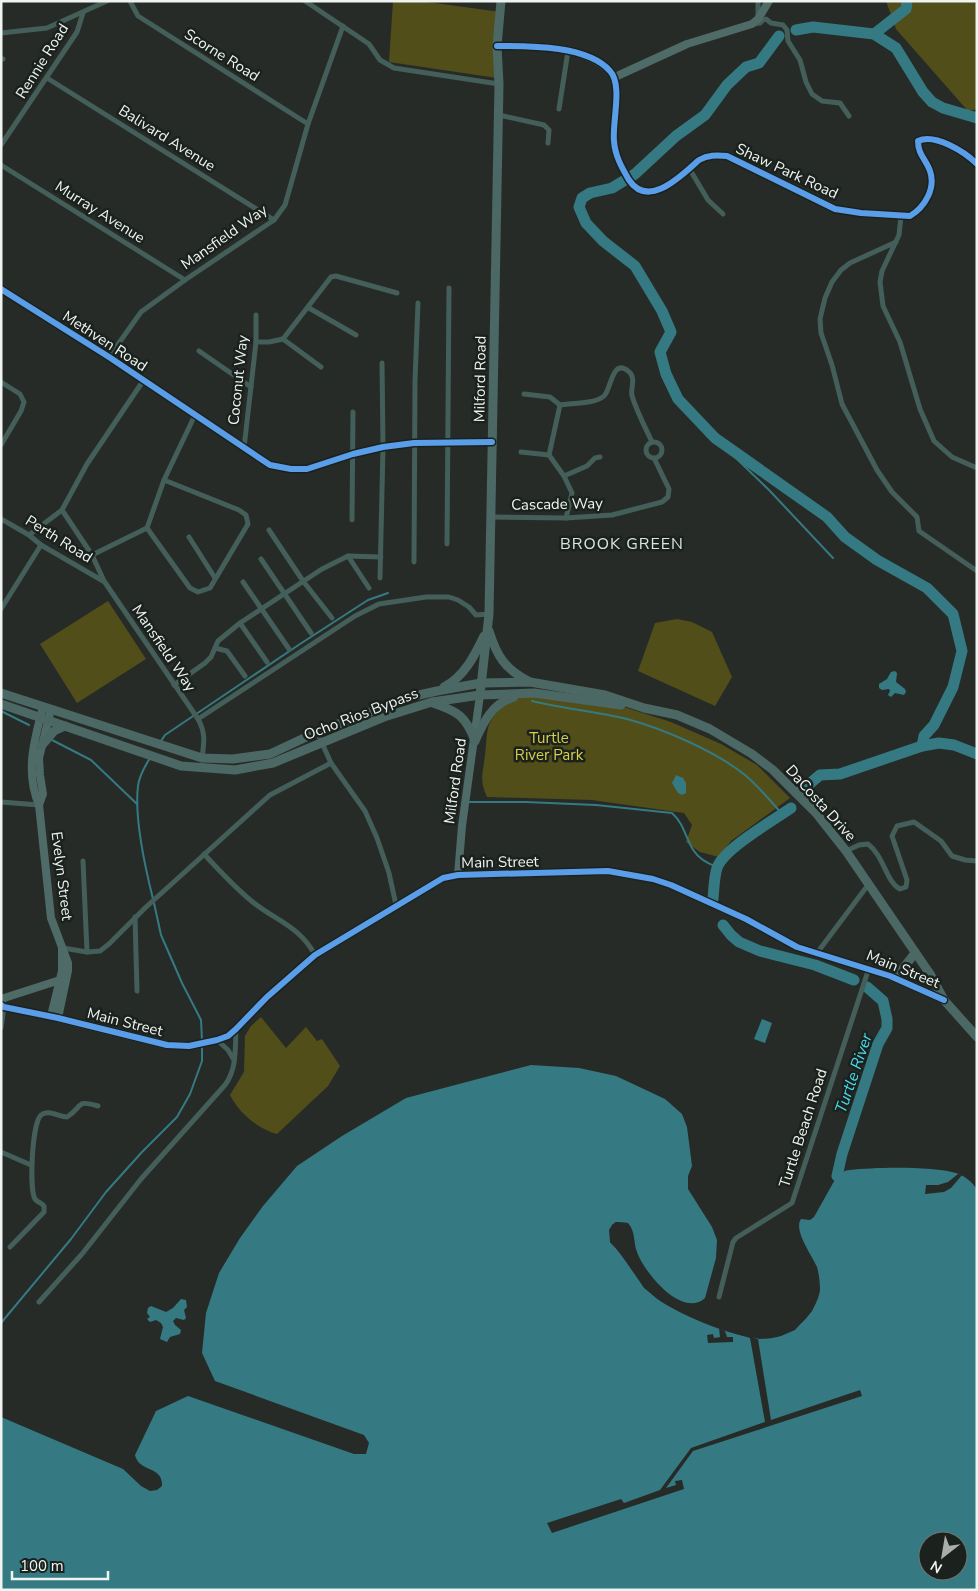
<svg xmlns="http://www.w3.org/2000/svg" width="978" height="1591" font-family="'Nunito Sans',sans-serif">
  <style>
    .green { fill: #514e19 }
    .water { fill: #357a83; fill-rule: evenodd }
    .pier { fill: #262b28 }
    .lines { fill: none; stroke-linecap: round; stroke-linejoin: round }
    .stream { stroke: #357a83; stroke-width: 2 }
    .river { stroke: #357a83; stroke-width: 11 }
    .street { stroke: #445e5a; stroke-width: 5 }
    .secondary { stroke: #4f6b67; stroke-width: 8 }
    .primary { stroke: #4b6864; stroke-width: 9 }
    .cycleway-casing { stroke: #1b221e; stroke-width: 9 }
    .cycleway { stroke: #5a9eea; stroke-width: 6 }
    .labels { text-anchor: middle; stroke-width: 5; stroke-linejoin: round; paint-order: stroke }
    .street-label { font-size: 15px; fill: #eff4f1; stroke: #1b221e }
    .park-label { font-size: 15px; fill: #d9d047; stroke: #1b221e }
    .neighbourhood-label { font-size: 16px; letter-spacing: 1px; fill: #dbe5df; stroke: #1b221e }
    .water-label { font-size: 16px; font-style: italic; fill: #47daed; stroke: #1b221e }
  </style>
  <rect width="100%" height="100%" fill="#262b28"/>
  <g class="green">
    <polygon points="393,1 420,1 501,12 497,78 389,62"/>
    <polygon points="886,1 977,1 977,109 968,111 896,29"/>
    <polygon points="108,601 146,659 77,703 40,644"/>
    <polygon points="677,619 692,622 712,632 732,677 715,706 638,671 655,623"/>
    <path d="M532 694 621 706 671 722 721 744 757 765 790 798 731 841 719 857 700 852 686 842 692 825 684 813 592 800 487 797C479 780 483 773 485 755 486 747 486 737 488 728 494 708 513 698 532 694Z"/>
    <path d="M261 1017 286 1048 306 1027 317 1041 322 1039 340 1066 328 1086 277 1134C258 1129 239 1113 230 1095L244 1072 245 1036 251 1026Z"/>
  </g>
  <g class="water">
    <polygon points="895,671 897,673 896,682 905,689 906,692 904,695 895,693 891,697 888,695 890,691 889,689 882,690 879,688 879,684 887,679 891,672"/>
    <polygon points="676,775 683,778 686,783 686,793 682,795 678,793 672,783"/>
    <polygon points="762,1019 772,1023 765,1043 754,1039"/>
    <path d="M531 1065 579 1068 616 1076 665 1099 682 1114 687 1127 692 1166 688 1176V1189L712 1227 717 1240 716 1258 705 1298C682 1319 644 1272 637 1252 633 1242 636 1232 628 1223L616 1222 612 1225 610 1242C629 1261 639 1288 662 1302 685 1317 745 1343 772 1338 783 1337 790 1330 799 1325 809 1318 818 1302 820 1290 820 1282 819 1274 817 1267 812 1255 793 1230 801 1219L810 1220 814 1217 837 1176C841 1173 845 1170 850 1170 875 1167 933 1166 956 1173 965 1176 971 1181 977 1189V1590H1V1417L123 1469 141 1486 150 1491 157 1490 162 1486C163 1465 139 1473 135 1455L156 1411 188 1396 354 1454H366L369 1443 364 1435 215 1381 202 1353 206 1313 219 1273 240 1238 263 1206 297 1166 342 1136 406 1098ZM928 1541H958V1571H928Z"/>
    <polygon points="181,1299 186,1300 187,1307 184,1310 186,1318 184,1320 176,1318 173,1321 175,1325 181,1330 180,1334 170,1337 167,1342 160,1339 163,1327 161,1323 156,1320 150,1322 147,1319 150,1317 147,1313 148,1308 151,1306 166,1312 173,1308"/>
  </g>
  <g class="pier">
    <polygon points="958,1174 962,1175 951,1188 944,1192 925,1194 926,1185 938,1185 948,1182"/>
    <polygon points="616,1222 628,1223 627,1226 617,1225 614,1227 611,1236 612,1241 622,1250 646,1286 663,1300 700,1318 699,1320 662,1302 644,1288 620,1252 610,1242 609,1230 612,1225"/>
    <polygon points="817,1289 820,1289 818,1298 812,1311 795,1330 781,1336 758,1339 771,1420 860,1390 862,1396 693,1451 666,1488 676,1485 675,1481 682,1480 684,1489 552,1533 547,1523 621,1499 624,1503 660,1490 691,1448 765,1422 750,1338 727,1331 727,1329 758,1339 758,1337 780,1334 793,1328 809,1310 816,1297"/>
    <polygon points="709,1322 719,1326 719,1328 725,1331 727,1337 733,1337 733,1342 708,1343 707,1335 713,1334 714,1338 720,1337 719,1328 709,1325"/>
  </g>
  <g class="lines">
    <g class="stream">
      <polyline points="715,438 769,490 833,558"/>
      <path d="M532 701C564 709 596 711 627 719 664 729 715 751 745 775 759 787 770 800 782 814"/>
      <polyline points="1,711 29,725"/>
      <polyline points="52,740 91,760 137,804"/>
      <polyline points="161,741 165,735 300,644 368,600 388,593"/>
      <path d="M150 758C145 766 139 777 138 786 134 819 145 867 153 899"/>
      <path d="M468 802H526L596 805 672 813C685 825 685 838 694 851 699 859 709 864 717 867"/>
      <polyline points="154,903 161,935 182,983 201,1020 202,1041"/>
      <polyline points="1,1323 71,1239 106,1192 142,1152 177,1117 190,1094 202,1061 202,1046"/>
    </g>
    <g class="river">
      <polyline points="796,30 813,27 874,34 896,48 923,92 932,102 943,108 977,118"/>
      <polyline points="874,34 906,9 907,1"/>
      <polyline points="779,36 759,63 746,67 727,85 705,115 676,136 635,174 612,188 590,193 582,198 579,207 586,223 603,241 635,266 662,311 671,332 660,352 666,374 678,399 715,438 827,517 845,537 877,560 927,588 953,614 962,651 953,687 934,725 924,736 922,746"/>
      <polyline points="801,791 820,775 840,774 922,746 939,743 954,745 977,754"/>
      <path d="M713 899C714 889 714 877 717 868 723 849 774 820 791 808"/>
      <polyline points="723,925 731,935 739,942 760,951 815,965 854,980"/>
      <polyline points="837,1176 842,1154 878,1044 887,1028 887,1019 883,1001 867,987"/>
    </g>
    <g class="street">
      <polyline points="130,1 138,16 308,124"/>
      <polyline points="305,1 369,44 380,60 394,68 499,84"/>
      <polyline points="758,1 758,19"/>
      <polyline points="752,24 760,23 763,20 766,19 771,23 783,25 787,30 788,41 800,60 806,82 812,94 822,101 840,103 849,116"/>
      <polyline points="1,33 47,28 107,1"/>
      <polyline points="1,59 3,59"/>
      <path d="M615 77C617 95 613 113 613 132 614 158 631 206 666 187 678 181 688 169 699 160 708 155 716 155 727 156L835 209 861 213 910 216C925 207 936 188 930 171 926 159 918 155 918 141 935 133 965 152 977 164"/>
      <polyline points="47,78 274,220"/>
      <polyline points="559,109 568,51"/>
      <polyline points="499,115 544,125 549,130 548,143"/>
      <polyline points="1,145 77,32 83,13"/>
      <polyline points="1,165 185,280"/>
      <polyline points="689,168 708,200 723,214"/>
      <polyline points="901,216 899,235 882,271 880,282 883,306 900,342 920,409 934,441 952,457 977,468"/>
      <polyline points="896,242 850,263 841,270 832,282 825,298 820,319 821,333 832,365 842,404 877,470 892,492 917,517 919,531 977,571"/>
      <polyline points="1,289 109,357 270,465 291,469 307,469 353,454 383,447 414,443 492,442"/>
      <polyline points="309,308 356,335"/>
      <polyline points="283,339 321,367"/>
      <polyline points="256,342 269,342 283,339 331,277 336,276 397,293"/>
      <polyline points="199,351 251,387"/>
      <polyline points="109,357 141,312 185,280 274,220 285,205 308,124 343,26"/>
      <polyline points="1,382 20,394 24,402 21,411 1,445"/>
      <polyline points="524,394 550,397 560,405"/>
      <path d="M560 405C572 403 595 404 604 396 611 390 612 358 628 371 637 377 630 388 632 396 637 412 645 427 652 442"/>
      <polyline points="560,405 549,455 564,476 572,493 566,518"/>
      <circle cx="654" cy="450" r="8"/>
      <polyline points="244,448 256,342 256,315"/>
      <polyline points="521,452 549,455"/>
      <polyline points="564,476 587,466 595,458 600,457"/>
      <path d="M62 510 92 555 104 581 198 719C206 733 204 743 202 758"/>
      <polyline points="490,517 566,518 612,515 662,502 668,497 669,489 654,458"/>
      <polyline points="1,519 29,535 41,545 103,581"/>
      <polyline points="352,520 353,412"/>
      <polyline points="147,528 190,588 198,592 210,588 248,524 246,515 239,510 164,480"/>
      <polyline points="269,530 303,581 332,618"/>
      <polyline points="29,535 62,510 87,464 143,381"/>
      <polyline points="189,537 215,578"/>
      <polyline points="447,544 449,288"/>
      <polyline points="92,555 147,528 164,480 195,415"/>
      <polyline points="348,556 381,557"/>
      <polyline points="261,559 311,633"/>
      <polyline points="414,562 415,381 418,303"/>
      <polyline points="380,578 383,447 382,363"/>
      <polyline points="243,582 289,649"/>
      <polyline points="1,609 41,545"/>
      <polyline points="240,623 267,662"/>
      <polyline points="215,648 227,651 245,676"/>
      <polyline points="174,685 205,663 211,657 218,641 240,623 322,569 348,556 369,588"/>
      <polyline points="198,719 355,616 379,604 426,597 449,597 458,600 469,607 476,615 489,614"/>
      <polyline points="317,732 331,763 365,811 377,838 389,873 396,905"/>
      <polyline points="1,802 39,805"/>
      <path d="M846 851 859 845 868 844C884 856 886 882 900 889L906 887 907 880 892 836 897 826 914 822 941 841 952 856 965 860 977 861"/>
      <path d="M204 854C220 871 235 888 254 903 277 921 300 927 315 955"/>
      <polyline points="83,861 87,952"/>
      <polyline points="135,917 137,991"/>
      <polyline points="63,948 87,952 100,951 109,944 145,908 270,795 331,763"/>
      <polyline points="817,953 868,885"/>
      <polyline points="1,1028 4,1007"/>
      <polyline points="217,1040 228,1050 234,1060"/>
      <polyline points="1,1152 31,1165"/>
      <path d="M10 1247 44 1212V1206C42 1203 37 1202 35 1199 29 1188 32 1123 41 1115 48 1109 59 1117 67 1117 83 1107 75 1099 98 1106"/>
      <polyline points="719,1297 733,1242 736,1238 792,1203 869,968"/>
      <path d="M39 1302 82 1254 141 1179 225 1085C237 1069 235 1049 236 1029"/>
    </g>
    <g class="secondary">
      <path d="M497 46C534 46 590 44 615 77L687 44 752 24 758 19 769 1"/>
      <path d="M43 707C34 740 25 773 39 805L51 918 68 963V971L58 1018"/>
      <polyline points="39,805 43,794 40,775 39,758 51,709"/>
      <polyline points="458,875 462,826 480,695"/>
      <polyline points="1,1002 4,998 60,980"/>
      <polyline points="1,1005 4,1007 58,1018 167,1045 189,1046 217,1040 228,1036 236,1029 267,997 315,955 443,878 458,875 608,871 653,879 671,885 746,919 797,947 890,976 944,1000"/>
      <polyline points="51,1016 62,971 62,950"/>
    </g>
    <g class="primary">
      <path d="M489 631C497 656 504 668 528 681"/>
      <path d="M444 687C464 677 475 655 484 636"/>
      <polyline points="1,693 202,758 233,759 270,754 317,732 410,697 437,691 481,683 530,682 605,695 644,708 677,715 710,729 752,754 773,770 816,813 846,851 930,974 944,1000 977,1037"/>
      <polyline points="480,695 489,614 499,84 497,46 501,1"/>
      <path d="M433 703C457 711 466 716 475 741"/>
      <polyline points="1,704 181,766 235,770 273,763 384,717 432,702 453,699 480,695 534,693 621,705"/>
      <path d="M475 741C484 721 492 704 514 697"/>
      <polyline points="42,745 54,731 65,726"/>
      <polyline points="890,976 901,971 915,953"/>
    </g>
    <g class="cycleway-casing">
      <g id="cycleway">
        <path d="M497 46C528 46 587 45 610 71 623 85 612 122 614 141 615 156 622 168 629 180 649 210 683 174 699 160 708 155 716 155 727 156L835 209 861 213 910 216C925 207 936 188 930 171 926 159 918 155 918 141 935 133 965 152 977 164"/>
        <polyline points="1,289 109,357 270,465 291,469 307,469 353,454 383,447 414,443 492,442"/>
        <polyline points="1,1005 4,1007 58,1018 167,1045 189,1046 217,1040 228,1036 236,1029 267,997 315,955 443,878 458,875 608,871 653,879 671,885 746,919 797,947 890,976 944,1000"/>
      </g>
    </g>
    <use href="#cycleway" class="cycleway"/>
  </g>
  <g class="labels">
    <g class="street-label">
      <text transform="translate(222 55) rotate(32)" y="5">Scorne Road</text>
      <text transform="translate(42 61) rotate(-58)" y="5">Rennie Road</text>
      <text transform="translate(167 138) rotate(32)" y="5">Balivard Avenue</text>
      <text transform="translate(787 171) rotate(25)" y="5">Shaw Park Road</text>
      <text transform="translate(100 212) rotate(32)" y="5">Murray Avenue</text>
      <text transform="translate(224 237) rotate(-35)" y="5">Mansfield Way</text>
      <text transform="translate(105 341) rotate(33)" y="5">Methven Road</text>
      <text transform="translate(480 379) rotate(-89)" y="5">Milford Road</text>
      <text transform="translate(238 380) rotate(-84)" y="5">Coconut Way</text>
      <text transform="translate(557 504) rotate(-1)" y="5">Cascade Way</text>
      <text transform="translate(59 539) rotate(32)" y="5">Perth Road</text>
      <text transform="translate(164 648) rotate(56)" y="5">Mansfield Way</text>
      <text transform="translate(361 714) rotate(-21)" y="5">Ocho Rios Bypass</text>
      <text transform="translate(455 781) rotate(-82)" y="5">Milford Road</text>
      <text transform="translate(821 803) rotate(48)" y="5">DaCosta Drive</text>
      <text transform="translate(500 862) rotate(-1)" y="5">Main Street</text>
      <text transform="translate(62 876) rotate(83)" y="5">Evelyn Street</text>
      <text transform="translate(903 969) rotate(22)" y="5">Main Street</text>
      <text transform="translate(125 1022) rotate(14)" y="5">Main Street</text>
      <text transform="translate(803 1128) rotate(-72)" y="5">Turtle Beach Road</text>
    </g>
    <g class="park-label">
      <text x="549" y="743">Turtle<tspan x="549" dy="17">River Park</tspan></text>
    </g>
    <g class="neighbourhood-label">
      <text x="622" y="549">BROOK GREEN</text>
    </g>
    <g class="water-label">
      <text transform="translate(853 1073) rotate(-71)" y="6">Turtle River</text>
    </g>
  </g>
  <rect width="978" height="1591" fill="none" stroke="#eff4f1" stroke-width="5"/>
  <g transform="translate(943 1556) rotate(211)"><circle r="24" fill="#1b221e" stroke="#707672"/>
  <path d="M0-4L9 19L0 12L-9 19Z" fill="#a9aeab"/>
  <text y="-8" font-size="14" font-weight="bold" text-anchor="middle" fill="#eff4f1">N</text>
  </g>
  <path d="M12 1571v8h96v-8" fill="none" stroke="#eff4f1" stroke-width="2.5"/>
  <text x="20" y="1571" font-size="15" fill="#eff4f1" stroke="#1b221e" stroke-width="4" paint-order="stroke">100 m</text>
</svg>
